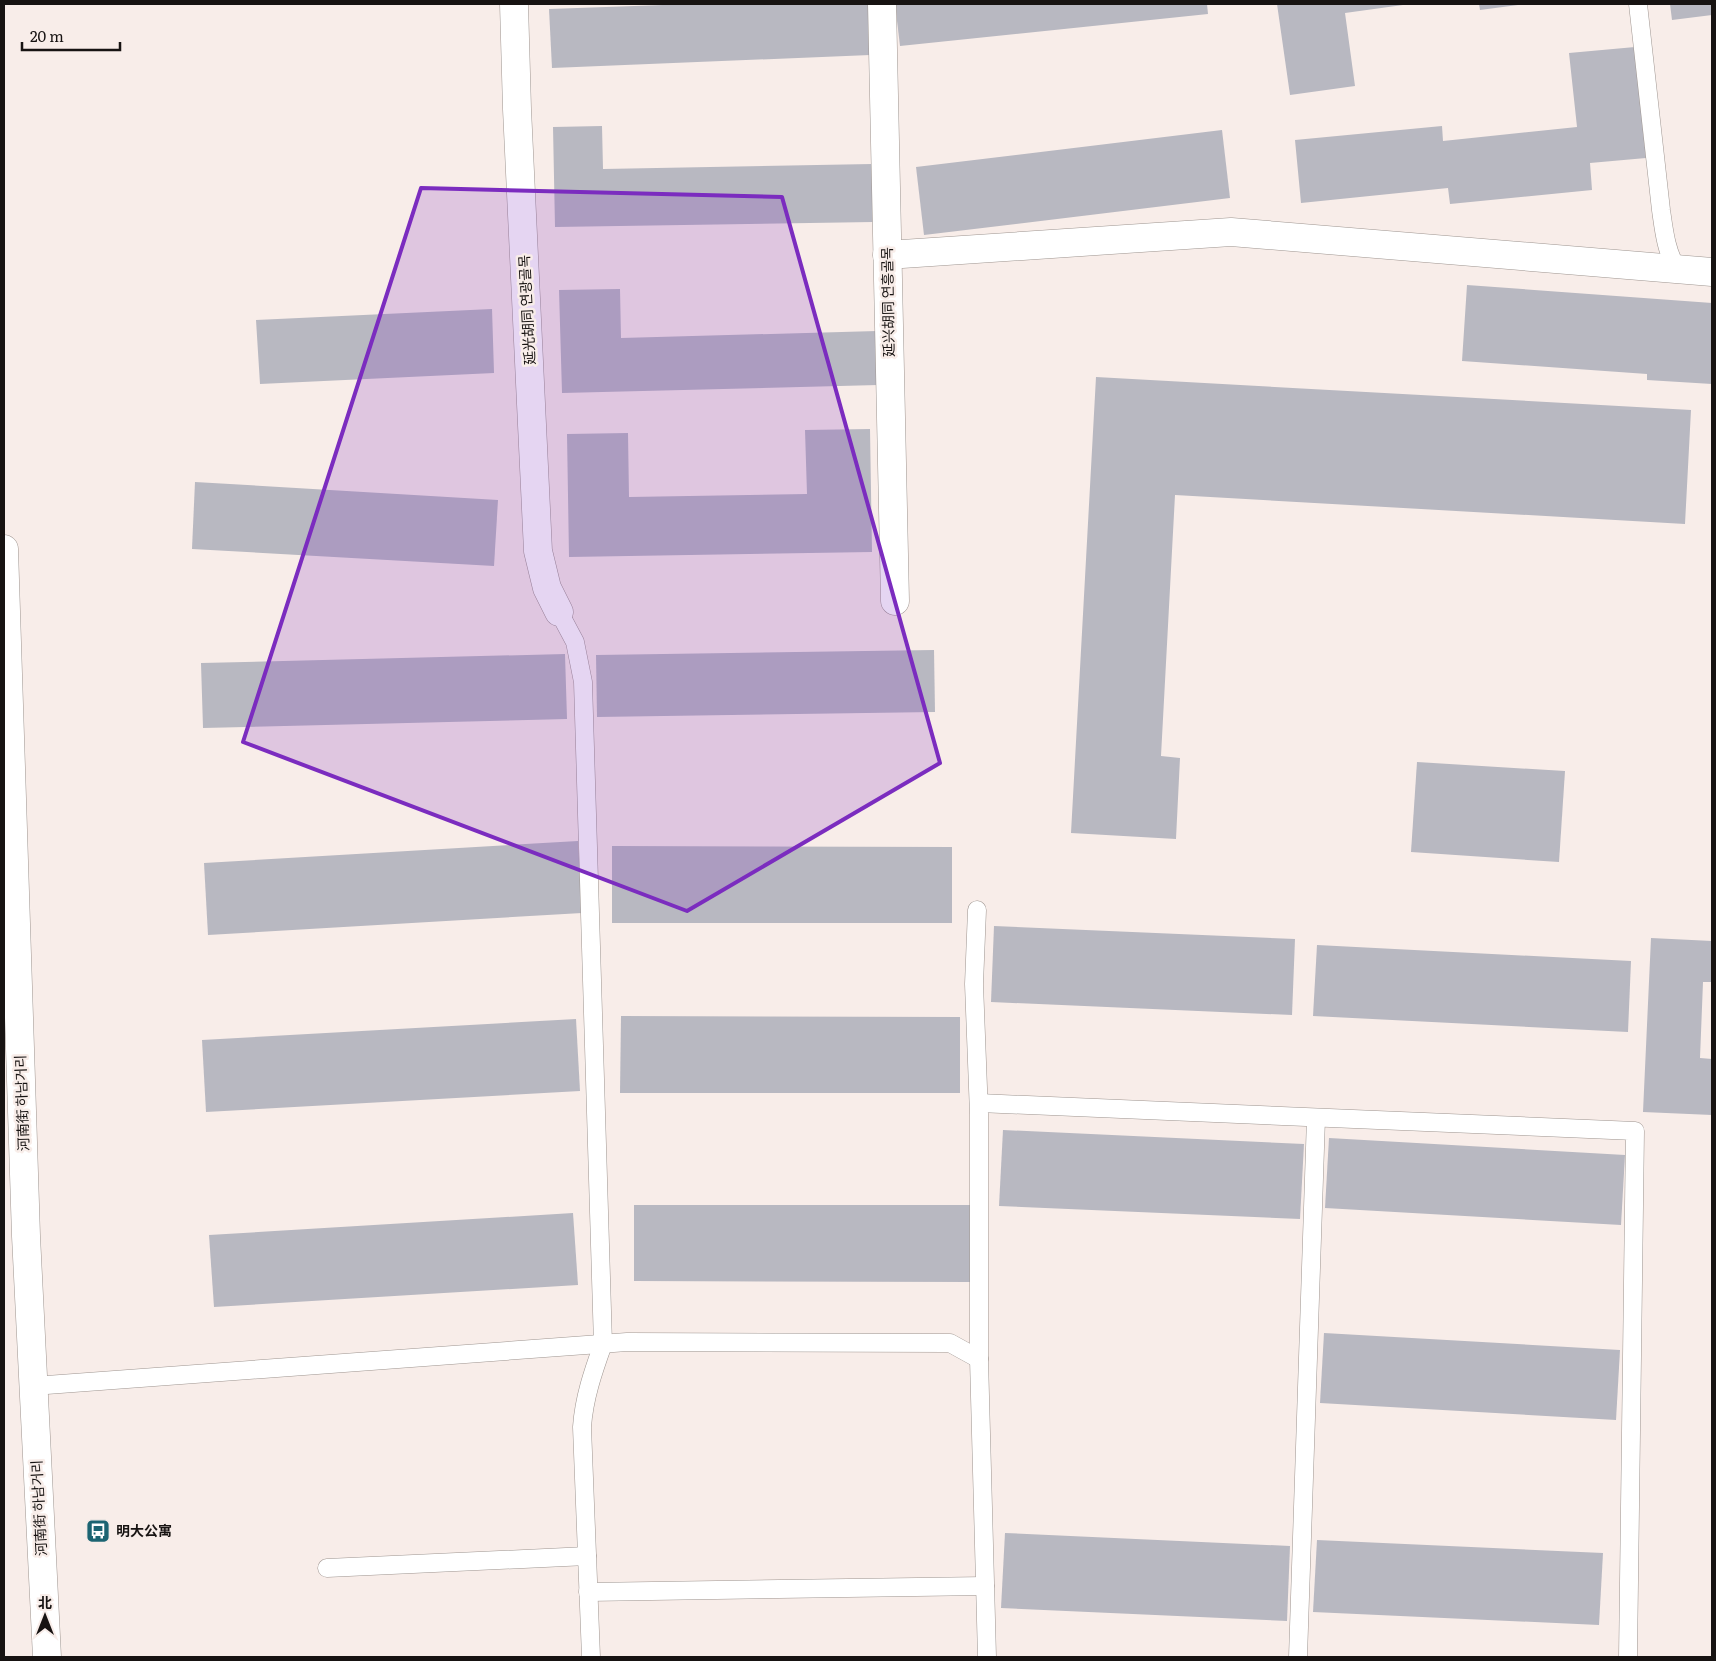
<svg xmlns="http://www.w3.org/2000/svg" width="1716" height="1661" font-family="Literata,'Noto Sans SC','Noto Sans KR',serif">
  <style>
    .building { fill: #b8b8c1 }
    .lines { fill: none; stroke-linecap: round; stroke-linejoin: round }
    .lane-casing { stroke: #9e9590; stroke-width: 19 }
    .street-casing { stroke: #9e9590; stroke-width: 29 }
    .secondary-casing { stroke: #9e9590; stroke-width: 29 }
    .lane { stroke: #fff; stroke-width: 18 }
    .street { stroke: #fff; stroke-width: 28 }
    .secondary { stroke: #fff; stroke-width: 28 }
    .marked { fill: #7b2cbf; fill-opacity: 0.2; stroke: #7b2cbf; stroke-width: 4; stroke-linejoin: round }
    .labels { text-anchor: middle; stroke-width: 5; stroke-linejoin: round; paint-order: stroke }
    .street-label { font-size: 14px; fill: #171312; stroke: #f8ede9 }
    .poi-label { font-size: 14px; font-weight: bold; fill: #171312; stroke: #f8ede9; text-anchor: start }
  </style>
  <rect width="100%" height="100%" fill="#f8ede9"/>
  <g class="building">
    <polygon points="691,4 869,4 870,55 552,68 549,9"/>
    <polygon points="895,4 1207,4 1208,14 900,46"/>
    <polygon points="1277,4 1403,4 1403,5 1345,13 1355,86 1290,95"/>
    <polygon points="1479,4 1518,4 1518,5 1480,10"/>
    <polygon points="1670,4 1712,4 1712,15 1672,20"/>
    <polygon points="1635,47 1646,158 1590,163 1592,190 1450,204 1448,188 1301,203 1295,140 1442,126 1443,141 1577,127 1569,53"/>
    <polygon points="602,126 603,169 872,164 873,222 555,227 553,127"/>
    <polygon points="1222,130 1230,198 924,235 916,167"/>
    <polygon points="1467,285 1712,303 1712,384 1647,380 1647,374 1462,361"/>
    <polygon points="620,289 621,338 877,331 878,385 562,393 559,290"/>
    <polygon points="492,309 494,373 260,384 256,320"/>
    <polygon points="1096,377 1691,410 1685,524 1175,495 1161,756 1180,758 1176,839 1071,833"/>
    <polygon points="870,429 872,552 569,557 567,434 628,433 629,497 807,494 805,430"/>
    <polygon points="195,482 498,500 494,566 192,549"/>
    <polygon points="934,650 935,712 597,717 596,655"/>
    <polygon points="565,654 567,719 203,728 201,663"/>
    <polygon points="1417,762 1565,771 1559,862 1411,852"/>
    <polygon points="578,841 582,913 208,935 204,863"/>
    <polygon points="612,846 952,847 952,923 612,923"/>
    <polygon points="994,926 1295,939 1292,1015 991,1002"/>
    <polygon points="1651,938 1712,941 1712,982 1703,982 1700,1058 1712,1059 1712,1115 1643,1112"/>
    <polygon points="1317,945 1631,961 1628,1032 1313,1016"/>
    <polygon points="621,1016 960,1017 960,1093 620,1093"/>
    <polygon points="576,1019 580,1091 206,1112 202,1040"/>
    <polygon points="1003,1130 1304,1144 1300,1219 999,1206"/>
    <polygon points="1329,1138 1625,1155 1621,1225 1325,1208"/>
    <polygon points="634,1205 973,1205 973,1282 634,1281"/>
    <polygon points="573,1213 578,1285 214,1307 209,1235"/>
    <polygon points="1324,1333 1620,1350 1616,1420 1320,1403"/>
    <polygon points="1005,1533 1290,1546 1287,1621 1001,1608"/>
    <polygon points="1317,1540 1603,1553 1599,1625 1313,1612"/>
  </g>
  <g class="lines">
    <g class="lane-casing">
      <g id="lane">
        <path d="M1638 4 1661 210C1664 231 1666 251 1677 269"/>
        <path d="M559 612 575 642 583 682 603 1344C593 1372 584 1398 582 1427L591 1657"/>
        <polyline points="977,910 974,984 979,1114 979,1359 987,1657"/>
        <polyline points="979,1103 1635,1131 1628,1657"/>
        <polyline points="33,1386 627,1342 950,1343 979,1359"/>
        <polyline points="327,1568 587,1556"/>
        <polyline points="588,1592 985,1586"/>
        <polyline points="1298,1657 1316,1118"/>
      </g>
    </g>
    <g class="street-casing">
      <g id="street">
        <polyline points="514,4 517,109 538,551 547,588 559,612"/>
        <polyline points="882,4 895,601"/>
        <polyline points="887,255 1231,232 1712,272"/>
      </g>
    </g>
    <g class="secondary-casing">
      <polyline id="secondary" points="4,549 26,1236 47,1657"/>
    </g>
    <use href="#lane" class="lane"/>
    <use href="#street" class="street"/>
    <use href="#secondary" class="secondary"/>
  </g>
  <path class="marked" d="M421 188 782 197 940 763 687 911 243 742Z"/>
  <defs>
    <g id="bus-square" transform="scale(1.25)"><rect x="-9" y="-9" width="18" height="18" rx="4" fill="#1c6472" stroke="#f8ede9"/><path d="M-5-6H5V4H4V6H2V4H-2V6H-4V4H-5ZM-3.5-4V0h7V-4ZM-3.5 1.2v1.5H-2V1.2ZM2 1.2v1.5H3.5V1.2Z" fill="#fff"/></g>
  </defs>
  <g fill-rule="evenodd">
    <use href="#bus-square" x="98" y="1531"/>
  </g>
  <g class="labels">
    <g class="street-label">
      <text transform="translate(888 302) rotate(-91)" y="5">延兴胡同 연흥골목</text>
      <text transform="translate(527 310) rotate(-93)" y="5">延光胡同 연광골목</text>
      <text transform="translate(22 1103) rotate(-92)" y="5">河南街 하남거리</text>
      <text transform="translate(39 1508) rotate(-93)" y="5">河南街 하남거리</text>
    </g>
    <g class="poi-label">
      <text x="116" y="1536">明大公寓</text>
    </g>
  </g>
  <rect width="1716" height="1661" fill="none" stroke="#171312" stroke-width="10"/>
  <g transform="translate(45 1616)" stroke="#f8ede9" stroke-width="4" paint-order="stroke">
  <path d="M0-4L9 19L0 12L-9 19Z" fill="#171312"/>
  <text y="-8" font-size="14" font-weight="bold" text-anchor="middle" fill="#171312">北</text>
  </g>
  <path d="M22 42v8h98v-8" fill="none" stroke="#171312" stroke-width="2.5"/>
  <text x="30" y="42" font-size="15" fill="#171312" stroke="#f8ede9" stroke-width="4" paint-order="stroke">20 m</text>
</svg>
